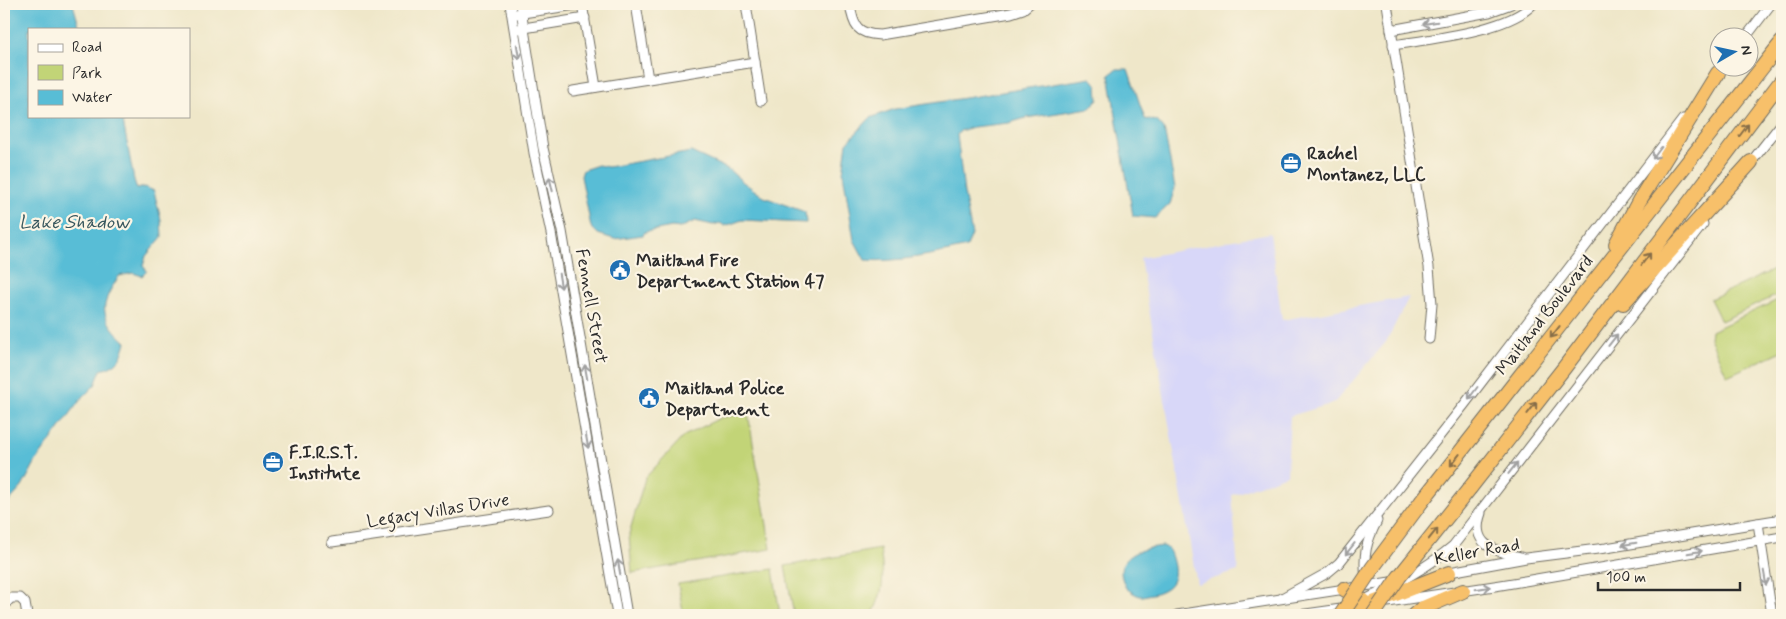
<svg xmlns="http://www.w3.org/2000/svg" width="1786" height="619" font-family="Mynerve,sans-serif">
  <style>
    .built { fill: #d8d7f8 }
    .green { fill: #c2d477; stroke: #768051 }
    .water { fill: #58bdd6; stroke: #427480 }
    .lines { fill: none; stroke-linecap: round; stroke-linejoin: round }
    .minor-casing { stroke: #706d62; stroke-width: 11 }
    .highway-casing { stroke: #706d62; stroke-width: 16 }
    .minor { stroke: #fff; stroke-width: 9 }
    .highway { stroke: #f7c06b; stroke-width: 14 }
    .highway-bridge-casing { stroke: #706d62; stroke-width: 16; stroke-linecap: butt }
    .highway-bridge { stroke: #f7c06b; stroke-width: 14 }
    .oneway { stroke: #a0a0a0 }
    .oneway2 { stroke: #876e48 }
    .labels { text-anchor: middle; stroke-width: 4.5; stroke-linejoin: round; paint-order: stroke }
    .poi-label { font-size: 18px; font-weight: bold; fill: #2b2b2b; stroke: #fcf5e5; text-anchor: start }
    .street-label { font-size: 18px; fill: #2b2b2b; stroke: #fcf5e5 }
    .water-label { font-size: 19px; font-style: italic; fill: #38575e; stroke: #fcf5e5 }
  </style>
  <rect width="100%" height="100%" fill="#fcf5e5"/>
  <filter id="ink" filterUnits="userSpaceOnUse"><feTurbulence type="fractalNoise" baseFrequency=".02" numOctaves="2"/><feDisplacementMap in="SourceGraphic" scale="10" xChannelSelector="R" yChannelSelector="G"/><feConvolveMatrix kernelMatrix="1 2 1 2 8 2 1 2 1" color-interpolation-filters="sRGB"/></filter>
  <filter id="wash" filterUnits="userSpaceOnUse"><feTurbulence type="fractalNoise" baseFrequency=".0096" numOctaves="4" result="noise"/><feDisplacementMap in="SourceGraphic" scale="20" xChannelSelector="R" yChannelSelector="G"/><feGaussianBlur stdDeviation="1.12" result="paint"/><feColorMatrix in="noise" values="0 0 0 0 0 0 0 0 0 0 0 0 0 0 0 0 0 1.4 0 .05"/><feComposite in="paint" operator="in"/></filter>
  <g filter="url(#wash)">
    <rect width="100%" height="100%" fill="#efe7c9"/>
    <polygon class="built" points="1270,233 1282,320 1409,297 1386,342 1334,403 1290,416 1287,475 1232,495 1238,571 1197,584 1140,258"/>
    <g class="green">
      <polygon points="1782,266 1782,293 1721,321 1710,299"/>
      <polygon points="1782,298 1782,351 1727,376 1710,338 1711,331"/>
      <polygon points="748,413 771,549 632,573 629,534 645,478 684,436 720,418"/>
      <path d="M880 549C884 576 885 590 872 615H794L785 566Z"/>
      <polygon points="773,569 780,615 685,615 683,612 678,584"/>
    </g>
    <g class="water">
      <path d="M4 4H73L80 29H29V116H122L134 180 137 189 145 187 154 191 161 220 162 237 146 256 143 266 147 271 142 276 133 273 119 276C115 283 108 292 106 301 100 317 115 332 126 342 121 359 119 365 101 370L95 385 81 399 36 461 22 487 4 507Z"/>
      <polygon points="1117,69 1128,69 1145,119 1157,121 1164,129 1175,188 1170,204 1155,218 1133,216 1109,75"/>
      <path d="M1091 78 1097 85 1098 100 1089 108 1026 118 1009 123 973 127 960 131 957 135 964 193 972 235 967 247C936 254 896 263 865 260L854 240 843 173 847 143 870 118 895 109Z"/>
      <polygon points="691,152 728,169 743,182 764,197 805,212 806,223 742,220 725,226 720,223 713,225 695,221 680,228 672,227 645,232 643,235 614,239 598,234 591,227 581,176 583,170 598,165 608,167"/>
      <path d="M1163 546C1169 548 1170 552 1172 558 1178 578 1173 589 1152 594 1149 594 1143 597 1140 596 1136 595 1130 591 1126 588 1124 584 1121 577 1121 572 1122 552 1147 548 1163 546Z"/>
    </g>
  </g>
  <g filter="url(#ink)">
    <g class="lines">
      <g class="minor-casing">
        <g id="minor">
          <polyline points="510,4 534,153 551,233 617,615"/>
          <polyline points="520,4 543,148 562,231 627,615"/>
          <polyline points="582,4 596,87"/>
          <polyline points="636,4 648,79"/>
          <polyline points="746,4 761,101"/>
          <path d="M850 4C853 26 857 34 880 35L1011 13 1023 9 1029 4"/>
          <polyline points="1387,4 1429,267 1432,304 1429,339"/>
          <polyline points="516,14 582,4"/>
          <polyline points="518,29 585,18"/>
          <polyline points="1391,30 1489,12 1511,4"/>
          <polyline points="1745,38 1771,4"/>
          <path d="M1393 45C1431 39 1508 31 1533 4"/>
          <polyline points="573,91 755,62"/>
          <polyline points="1748,166 1782,123"/>
          <path d="M1481 513C1469 546 1496 551 1521 557"/>
          <polyline points="1758,523 1772,615"/>
          <polyline points="332,542 549,510"/>
          <polyline points="1444,573 1526,558 1606,548 1782,519"/>
          <path d="M1366 580C1363 555 1366 542 1377 521"/>
          <polyline points="1282,598 1327,573 1339,563 1464,405 1683,119"/>
          <path d="M1369 598C1398 583 1428 567 1453 546L1703 224"/>
          <polyline points="1388,602 1501,585 1782,537"/>
          <polyline points="4,605 11,598 20,598 25,603 27,615"/>
          <polyline points="1177,615 1397,581"/>
          <polyline points="1299,615 1348,608"/>
        </g>
      </g>
      <g class="highway-casing">
        <g id="highway">
          <polyline points="1616,244 1639,201 1718,73"/>
          <polyline points="1623,303 1751,162"/>
          <polyline points="1470,488 1564,368 1782,80"/>
          <polyline points="1422,501 1782,42"/>
          <polyline points="1344,589 1364,601"/>
          <polyline points="1348,615 1368,605 1449,573"/>
          <polyline points="1414,615 1421,609 1463,591"/>
        </g>
      </g>
      <use href="#minor" class="minor"/>
      <use href="#highway" class="highway"/>
      <g class="highway-bridge-casing">
        <g id="highway-bridge">
          <polyline points="1341,615 1373,567 1422,501"/>
          <polyline points="1373,615 1399,577 1470,488"/>
        </g>
      </g>
      <use href="#highway-bridge" class="highway-bridge"/>
    </g>
    <defs><path id="oneway-shaft" d="M-6 0H5M1.5-3L5.5 0L1.5 3" fill="none" stroke-width="1.6" stroke-linecap="round" stroke-linejoin="round" transform="scale(1.25)"/></defs>
    <g class="oneway">
      <use href="#oneway-shaft" transform="translate(1430 23) rotate(170)"/>
      <use href="#oneway-shaft" transform="translate(518 52) rotate(81)"/>
      <use href="#oneway-shaft" transform="translate(1657 153) rotate(127)"/>
      <use href="#oneway-shaft" transform="translate(551 184) rotate(-103)"/>
      <use href="#oneway-shaft" transform="translate(560 281) rotate(80)"/>
      <use href="#oneway-shaft" transform="translate(1613 340) rotate(-52)"/>
      <use href="#oneway-shaft" transform="translate(586 372) rotate(-100)"/>
      <use href="#oneway-shaft" transform="translate(1473 393) rotate(127)"/>
      <use href="#oneway-shaft" transform="translate(587 441) rotate(80)"/>
      <use href="#oneway-shaft" transform="translate(1513 468) rotate(-52)"/>
      <use href="#oneway-shaft" transform="translate(1629 544) rotate(171)"/>
      <use href="#oneway-shaft" transform="translate(1350 549) rotate(128)"/>
      <use href="#oneway-shaft" transform="translate(1695 552) rotate(-10)"/>
      <use href="#oneway-shaft" transform="translate(619 567) rotate(-100)"/>
      <use href="#oneway-shaft" transform="translate(1765 578) rotate(80)"/>
      <use href="#oneway-shaft" transform="translate(1483 588) rotate(-9)"/>
    </g>
    <g class="oneway2">
      <use href="#oneway-shaft" transform="translate(1744 130) rotate(-53)"/>
      <use href="#oneway-shaft" transform="translate(1646 259) rotate(-53)"/>
      <use href="#oneway-shaft" transform="translate(1555 332) rotate(128)"/>
      <use href="#oneway-shaft" transform="translate(1532 408) rotate(-52)"/>
      <use href="#oneway-shaft" transform="translate(1455 460) rotate(128)"/>
      <use href="#oneway-shaft" transform="translate(1433 534) rotate(-51)"/>
    </g>
  </g>
  <defs>
    <g id="office-disc" transform="scale(1.125)"><circle r="9.5" fill="#1f6fb2" stroke="#fcf5e5"/><path d="M-6-3h4V-5.5h4V-3h4V5H-6ZM-1-4.5V-3h2v-1.5ZM-6 0V1H6V0Z" fill="#fff"/></g>
    <g id="civic-disc" transform="scale(1.125)"><circle r="9.5" fill="#1f6fb2" stroke="#fcf5e5"/><path d="M-.6-6.5H3V-4.5H.6V-3L4-1V1h2V6H-6V1h2V-1L-.6-3ZM-1.2 2.5V6h2.4V2.5Z" fill="#fff"/></g>
  </defs>
  <g fill-rule="evenodd">
    <use href="#office-disc" x="1291" y="163"/>
    <use href="#civic-disc" x="620" y="270"/>
    <use href="#civic-disc" x="649" y="398"/>
    <use href="#office-disc" x="273" y="462"/>
  </g>
  <g class="labels">
    <g class="poi-label">
      <text x="1307" y="159">Rachel<tspan x="1307" dy="21">Montanez, LLC</tspan></text>
      <text x="636" y="266">Maitland Fire<tspan x="636" dy="21">Department Station 47</tspan></text>
      <text x="665" y="394">Maitland Police<tspan x="665" dy="21">Department</tspan></text>
      <text x="289" y="458">F.I.R.S.T.<tspan x="289" dy="21">Institute</tspan></text>
    </g>
    <g class="street-label">
      <text transform="translate(592 306) rotate(80)" y="6">Fennell Street</text>
      <text transform="translate(1544 315) rotate(-52)" y="6">Maitland Boulevard</text>
      <text transform="translate(438 510) rotate(-9)" y="6">Legacy Villas Drive</text>
      <text transform="translate(1477 551) rotate(-10)" y="6">Keller Road</text>
    </g>
    <g class="water-label">
      <text x="74" y="228">Lake Shadow</text>
    </g>
  </g>
  <rect width="1786" height="619" fill="none" stroke="#fcf5e5" stroke-width="20"/>
  <rect x="28" y="28" width="162" height="90" fill="#fcf5e5" stroke="#a8a49b"/>
  <rect x="38" y="44" width="25" height="8" fill="#ffffff" stroke="#a8a49b"/>
  <text x="72" y="52" font-size="15" fill="#2b2b2b">Road</text>
  <rect x="38" y="65" width="25" height="15" fill="#c2d477" stroke="#a8a49b"/>
  <text x="72" y="78" font-size="15" fill="#2b2b2b">Park</text>
  <rect x="38" y="90" width="25" height="15" fill="#58bdd6" stroke="#a8a49b"/>
  <text x="72" y="102" font-size="15" fill="#2b2b2b">Water</text>
  <g transform="translate(1734 52) rotate(81)"><circle r="24" fill="#fcf5e5" stroke="#a8a49b"/>
  <path d="M0-4L9 19L0 12L-9 19Z" fill="#1f6fb2"/>
  <text y="-8" font-size="14" font-weight="bold" text-anchor="middle" fill="#2b2b2b">N</text>
  </g>
  <path d="M1598 582v8h142v-8" fill="none" stroke="#2b2b2b" stroke-width="2.5"/>
  <text x="1606" y="582" font-size="15" fill="#2b2b2b" stroke="#fcf5e5" stroke-width="4" paint-order="stroke">100 m</text>
</svg>
